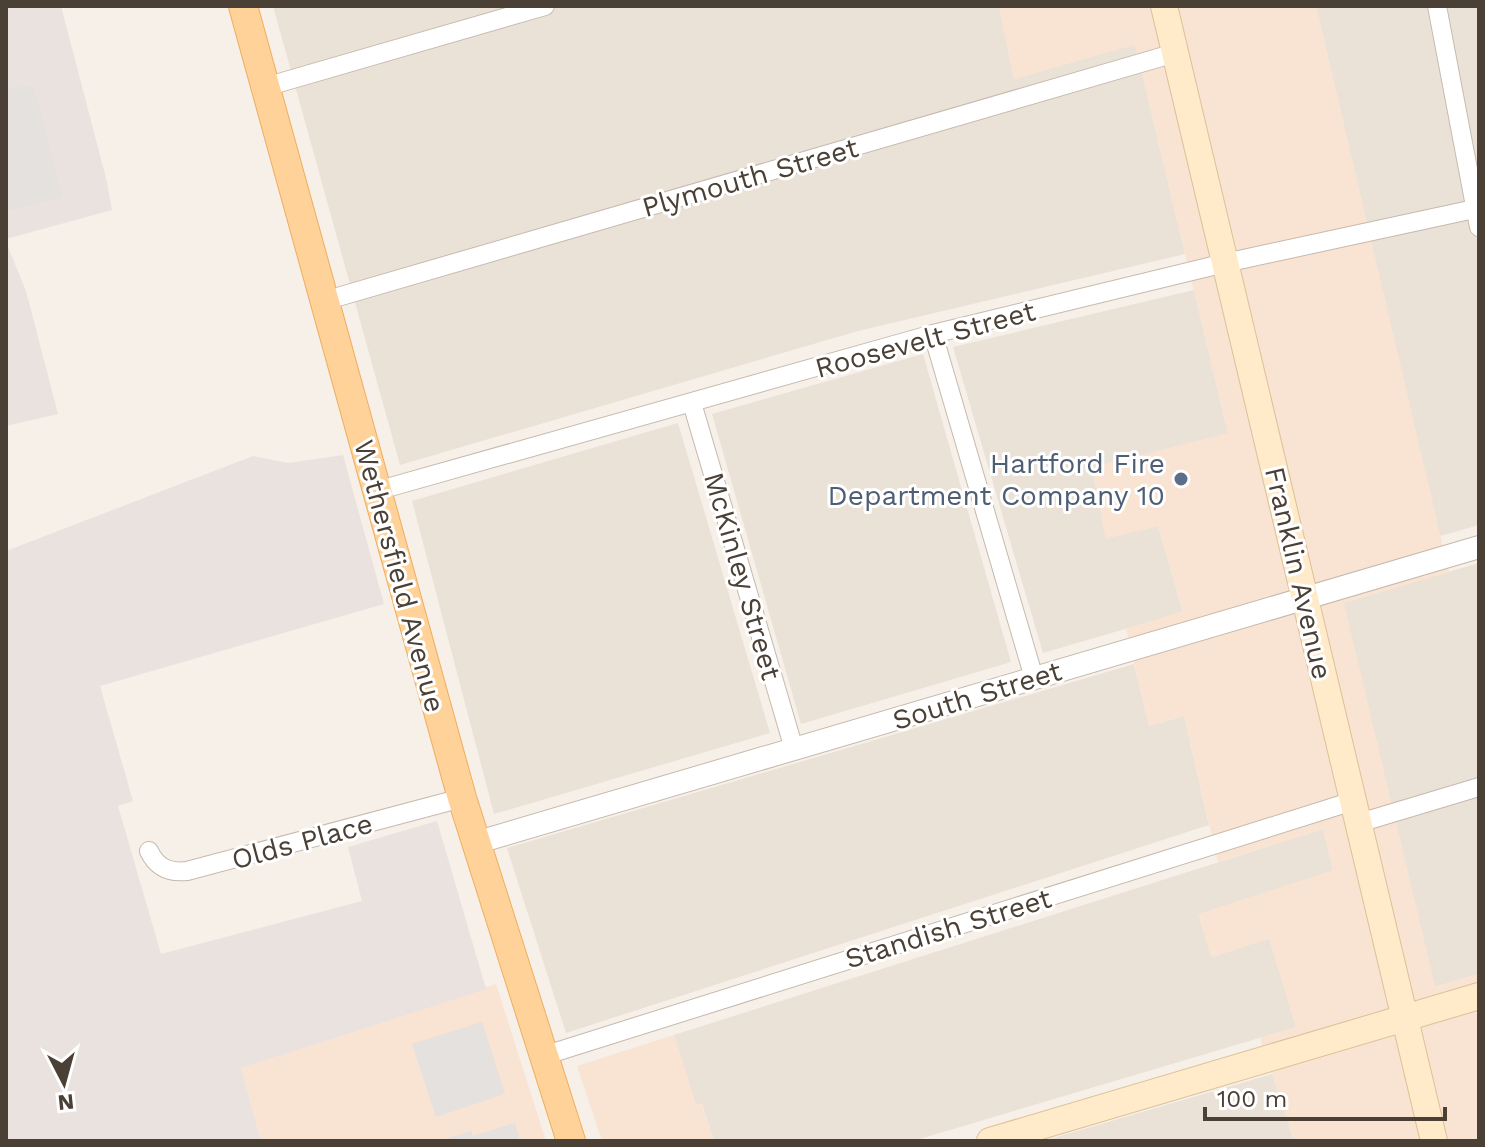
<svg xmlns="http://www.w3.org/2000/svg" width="1485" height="1147" font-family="'Work Sans',sans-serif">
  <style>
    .residential { fill: #eae1d7 }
    .commercial { fill: #f9e3d3 }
    .industrial { fill: #e9e2de }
    .parking { fill: #e4e1de }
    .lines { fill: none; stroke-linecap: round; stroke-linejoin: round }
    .minor-casing { stroke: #c6b9ad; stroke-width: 20 }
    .tertiary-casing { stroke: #c6b9ad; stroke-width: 24 }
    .secondary-casing { stroke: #ddc097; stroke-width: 28 }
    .primary-casing { stroke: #efad5e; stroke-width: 30 }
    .minor { stroke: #fff; stroke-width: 18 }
    .tertiary { stroke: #fff; stroke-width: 22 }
    .secondary { stroke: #ffeaca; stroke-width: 26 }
    .primary { stroke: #ffd299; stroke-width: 28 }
    .service-dot { fill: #5c6f8a; stroke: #fff; stroke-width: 3 }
    .labels { text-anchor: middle; stroke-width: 6; stroke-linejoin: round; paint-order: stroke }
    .street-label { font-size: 28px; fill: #4b4036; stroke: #fff }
    .service-label { font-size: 28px; fill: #4e5e75; stroke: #fff; text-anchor: end }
  </style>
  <rect width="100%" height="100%" fill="#f6f0e9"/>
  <g class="residential">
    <polygon points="273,6 999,6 1014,79 1135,44 1185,254 858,331 400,465"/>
    <polygon points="1316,6 1479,6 1479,525 1440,536"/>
    <polygon points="1194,290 1228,434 1092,468 1106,538 1158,526 1183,612 1043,653 953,347"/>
    <polygon points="923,354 1011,662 801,724 712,414"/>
    <polygon points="678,423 770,733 494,814 412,501"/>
    <polygon points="1479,563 1479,974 1435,987 1343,603"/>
    <polygon points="1134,664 1149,726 1184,716 1209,825 566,1033 507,848"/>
    <polygon points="1323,829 1333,870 1212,957 1269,938 1296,1027 913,1141 714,1141 702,1104 696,1105 674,1035"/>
    <polygon points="1272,1074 1294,1141 1043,1141"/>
  </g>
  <g class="commercial">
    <polygon points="999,6 1316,6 1449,572 1344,603 1435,986 1479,974 1479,1141 1294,1141 1260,1038 1296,1027 1269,939 1211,957 1198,914 1333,870 1323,829 1218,862 1184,716 1149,726 1126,629 1183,611 1158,526 1106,539 1092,467 1228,433 1135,45 1014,79"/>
    <polygon points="496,984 546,1141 261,1141 241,1068"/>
    <polygon points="674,1035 696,1104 701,1103 714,1141 602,1141 577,1066"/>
  </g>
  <g class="industrial">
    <polygon points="6,6 61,6 107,182 112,210 6,239"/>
    <polygon points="6,242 26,291 58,414 6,426"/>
    <polygon points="343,455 384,604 100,686 133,801 118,806 161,954 362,901 348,847 437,821 486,989 241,1068 261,1141 6,1141 6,551 253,456 288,463"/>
  </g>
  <g class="parking">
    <polygon points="33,85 62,197 6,211 6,89"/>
    <polygon points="482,1022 505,1094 436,1117 412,1044"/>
    <polygon points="515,1123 520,1141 442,1140 471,1131 473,1136"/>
  </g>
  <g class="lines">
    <g class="minor-casing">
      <g id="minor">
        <polyline points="1437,6 1479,227"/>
        <polyline points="265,87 545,6"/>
        <polyline points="324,301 1175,53"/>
        <polyline points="933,334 1034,678"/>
        <polyline points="692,403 794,749"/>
        <polyline points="376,491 933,334 1225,263 1479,208"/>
        <polyline points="1359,823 1479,787"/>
        <path d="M149 851C157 868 169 873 187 871L462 798"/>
        <polyline points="543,1056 1353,801"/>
      </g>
    </g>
    <g class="tertiary-casing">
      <polyline id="tertiary" points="475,843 1479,547"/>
    </g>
    <g class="secondary-casing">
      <g id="secondary">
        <polyline points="1164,6 1434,1141"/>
        <polyline points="990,1141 1479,996"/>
      </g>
    </g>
    <g class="primary-casing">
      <polyline id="primary" points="243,6 462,798 571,1141"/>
    </g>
    <use href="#minor" class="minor"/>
    <use href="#tertiary" class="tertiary"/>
    <use href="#secondary" class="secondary"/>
    <use href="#primary" class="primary"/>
  </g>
  <circle class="service-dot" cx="1181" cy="479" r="8"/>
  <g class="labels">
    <g class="street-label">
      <text transform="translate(750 177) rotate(-16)" y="10">Plymouth Street</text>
      <text transform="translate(925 339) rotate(-15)" y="10">Roosevelt Street</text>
      <text transform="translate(1299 573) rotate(77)" y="10">Franklin Avenue</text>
      <text transform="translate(400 576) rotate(75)" y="10">Wethersfield Avenue</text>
      <text transform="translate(743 576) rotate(74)" y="10">McKinley Street</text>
      <text transform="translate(977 695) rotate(-17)" y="10">South Street</text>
      <text transform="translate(302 841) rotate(-15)" y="10">Olds Place</text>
      <text transform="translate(948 928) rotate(-17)" y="10">Standish Street</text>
    </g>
    <g class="service-label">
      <text x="1165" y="473">Hartford Fire<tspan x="1165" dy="32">Department Company 10</tspan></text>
    </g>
  </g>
  <rect width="1485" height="1147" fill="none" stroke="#4b4036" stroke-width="16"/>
  <g transform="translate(64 1083) rotate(174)" stroke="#ffffff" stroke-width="6" paint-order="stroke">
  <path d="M0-6L14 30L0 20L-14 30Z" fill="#4b4036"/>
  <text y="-12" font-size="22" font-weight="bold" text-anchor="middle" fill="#4b4036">N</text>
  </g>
  <path d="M1205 1107v12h240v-12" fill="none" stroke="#4b4036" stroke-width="4"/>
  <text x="1217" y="1107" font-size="24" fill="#4b4036" stroke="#ffffff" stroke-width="6" paint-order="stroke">100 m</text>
</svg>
